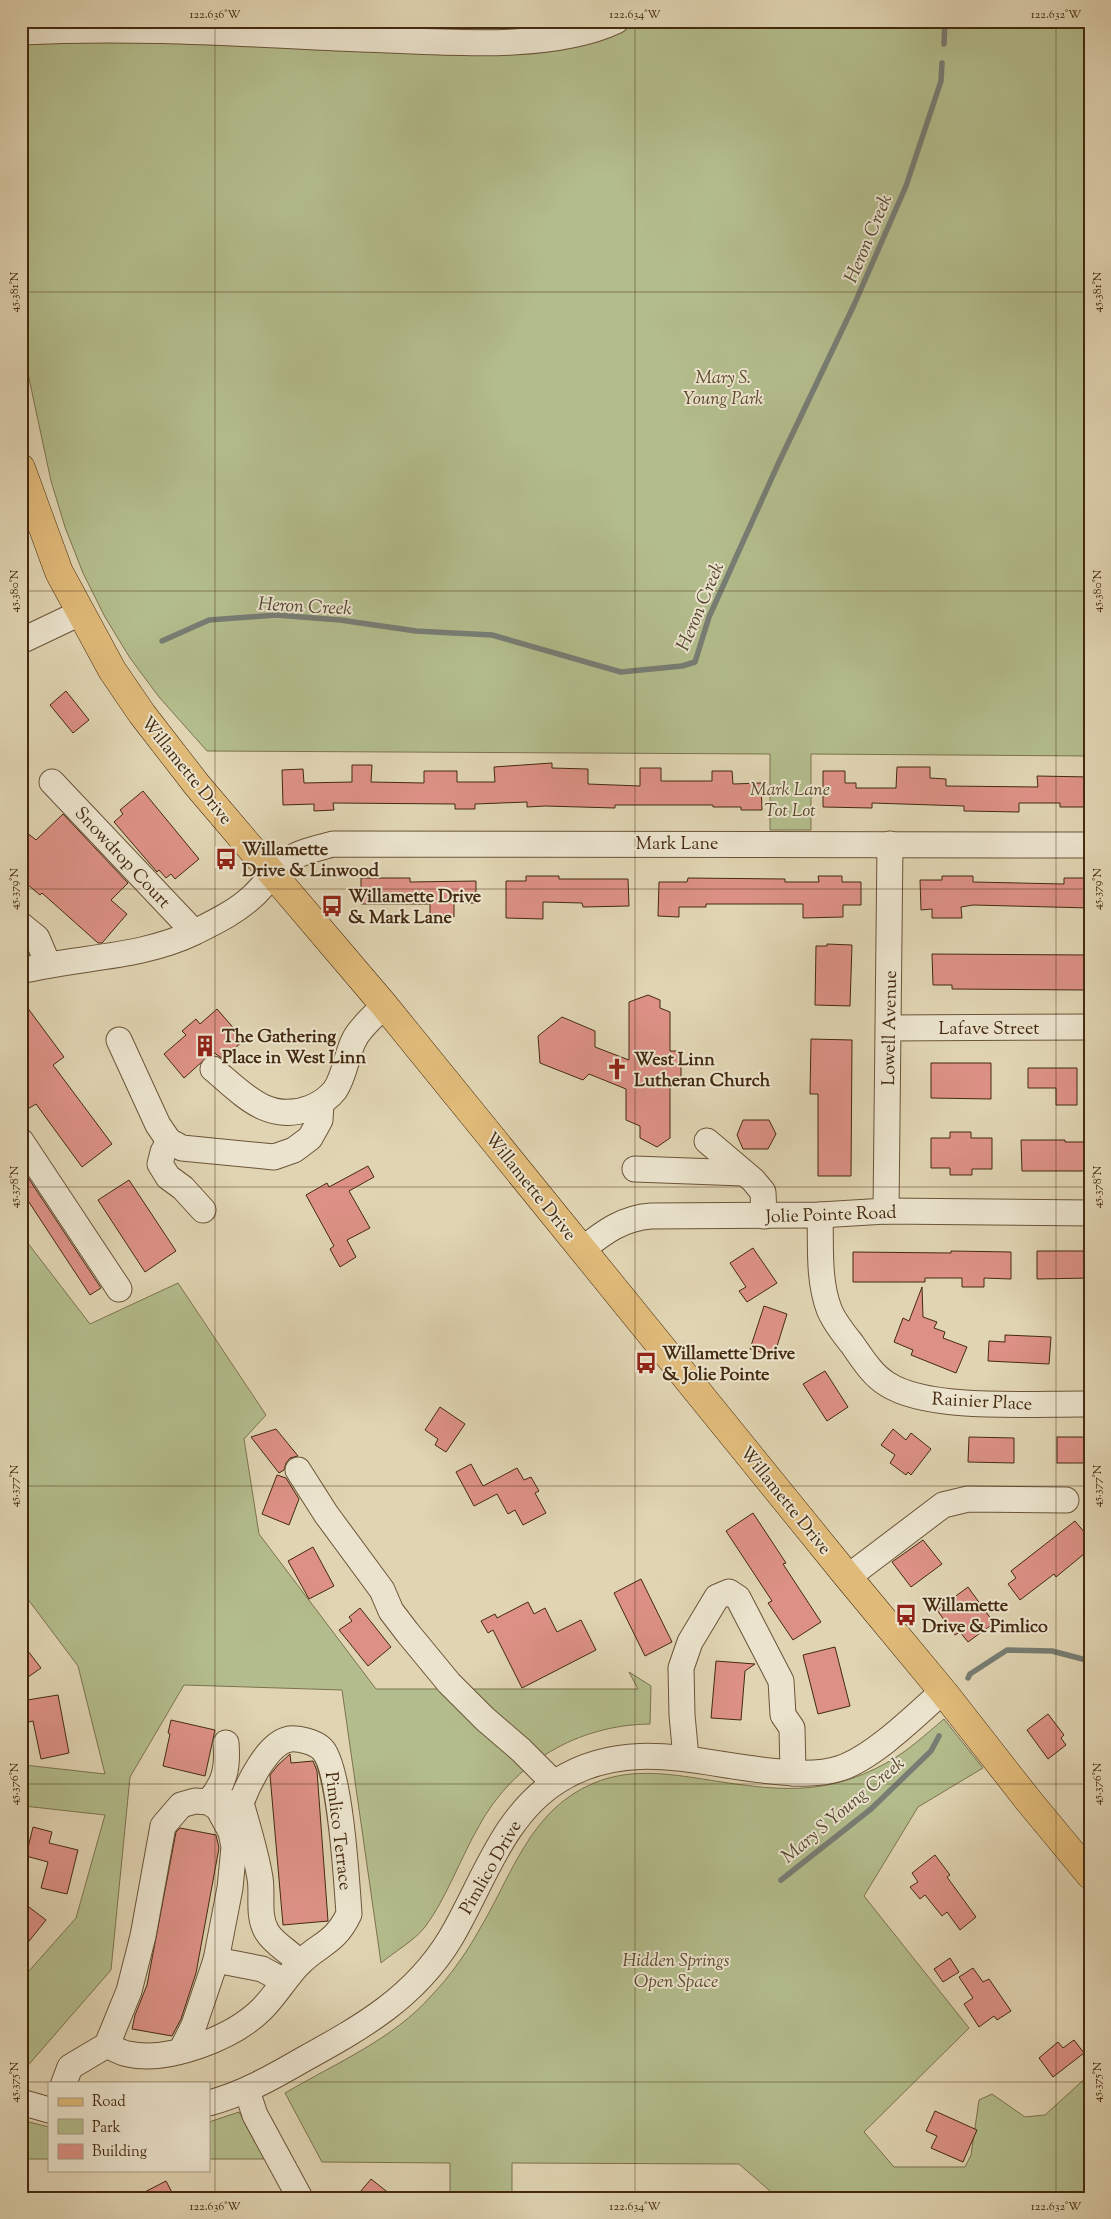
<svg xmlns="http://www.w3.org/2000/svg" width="1111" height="2219" font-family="'Sorts Mill Goudy',serif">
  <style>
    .green { fill: #b3bc8c; stroke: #7c734e }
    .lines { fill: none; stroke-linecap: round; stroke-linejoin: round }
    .stream { stroke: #777d74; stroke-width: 5.5 }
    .building { fill: #dd9186; stroke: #442a0f }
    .minor-casing { stroke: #6b5438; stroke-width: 27 }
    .major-casing { stroke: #442a0f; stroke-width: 29 }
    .minor { stroke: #ebe3cd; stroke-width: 25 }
    .major { stroke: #e0ba79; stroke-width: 28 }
    .ticks { fill: none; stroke: #442a0f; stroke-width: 1; stroke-opacity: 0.45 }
    .labels { text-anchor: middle; stroke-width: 4; stroke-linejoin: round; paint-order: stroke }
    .park-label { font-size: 18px; font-style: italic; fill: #5a4728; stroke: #ebe3cd }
    .street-label { font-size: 18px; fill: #442a0f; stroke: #ebe3cd }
    .poi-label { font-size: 18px; font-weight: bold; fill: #442a0f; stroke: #ebe3cd; text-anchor: start }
    .water-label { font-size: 19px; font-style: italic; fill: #554631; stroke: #ebe3cd }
    .neatline { fill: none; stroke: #442a0f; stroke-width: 2 }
    .ticks-label { font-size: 12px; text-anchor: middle; fill: #442a0f }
  </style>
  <rect width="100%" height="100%" fill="#e0d4b2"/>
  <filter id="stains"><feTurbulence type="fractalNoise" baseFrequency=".004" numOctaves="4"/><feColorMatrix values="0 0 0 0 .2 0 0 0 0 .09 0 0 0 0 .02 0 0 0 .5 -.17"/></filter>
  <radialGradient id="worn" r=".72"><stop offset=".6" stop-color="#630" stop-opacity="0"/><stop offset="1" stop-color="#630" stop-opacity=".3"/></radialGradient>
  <g class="green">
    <polygon points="21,21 1090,21 1090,756 811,754 811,830 770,830 770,754 207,751 159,697 130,658 105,617 83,573 65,527 51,481 21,341"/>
    <path d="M21 1241 27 1242 90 1324 178 1283 266 1415 244 1439 259 1534 376 1689H638L629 1672 651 1686 650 1724C578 1725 514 1762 479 1826 461 1857 446 1899 425 1927 414 1941 394 1952 381 1963L342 1690 184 1685 130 1777 111 1970 24 2070 21 2069V1980L76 1918 105 1815 24 1806V1765L105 1774 78 1666 21 1590Z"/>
    <path d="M944 1719 983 1768 918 1807 864 1896 969 2028 864 2132 894 2167H965L971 2155 979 2100 992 2094 1025 2117 1045 2115 1090 2074V2198H778L739 2164 512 2163V2198H450V2163L322 2162 285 2093C334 2064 394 2039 432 1995 450 1976 465 1955 478 1932 512 1876 529 1810 594 1783 628 1769 662 1773 696 1778 768 1789 821 1800 888 1762 908 1751 926 1734 944 1719Z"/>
    <polygon points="239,2112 265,2159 209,2159 209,2122"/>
    <polygon points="21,2120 49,2127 49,2159 21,2159"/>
  </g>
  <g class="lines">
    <g class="stream">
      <polyline points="944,44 945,21"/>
      <polyline points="162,641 209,620 276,615 340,620 416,631 492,635 621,672 682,666 695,662 709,617 779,462 854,305 906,186 941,81 942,63"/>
      <polyline points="968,1678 970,1674 1007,1650 1052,1651 1090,1661"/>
      <polyline points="781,1880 871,1809 931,1751 939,1736"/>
    </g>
  </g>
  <g class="building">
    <polygon points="66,691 89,720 73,733 50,705"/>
    <polygon points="552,763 552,768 588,769 588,784 640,786 640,768 661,768 661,781 712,781 712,771 732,771 733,784 761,783 762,810 741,810 741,807 713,807 713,805 615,805 615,808 545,806 527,807 527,802 475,804 475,809 455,809 455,804 333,803 334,810 314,811 314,804 283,805 282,770 303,769 304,783 352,782 352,765 372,765 371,782 424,783 424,771 457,771 457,782 495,782 494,767"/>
    <polygon points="897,767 930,767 930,778 946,779 946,786 1038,787 1037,776 1090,777 1090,807 1060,807 1060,803 1019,803 1019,812 964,811 964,806 872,803 872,808 823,807 823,771 845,771 845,783 856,783 856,788 896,788"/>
    <polygon points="143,791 199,859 175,879 171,874 166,878 159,870 157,872 114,822 123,814 120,810"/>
    <polygon points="63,814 128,883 111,900 127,914 102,943 98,943 42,893 40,895 21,879 21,828 36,840"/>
    <polygon points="526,876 559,876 559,879 628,879 629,906 583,907 582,903 543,902 543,919 506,918 506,881 526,881"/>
    <polygon points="818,876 842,876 842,882 861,882 861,905 843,905 843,917 803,918 803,904 706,904 706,907 679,907 679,917 658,916 659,882 687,882 688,878 785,879 785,882 819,882"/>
    <polygon points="942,876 973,876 973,882 1064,884 1064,878 1090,878 1090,908 973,905 961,907 962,918 932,918 932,909 921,910 920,880 942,880"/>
    <polygon points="361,878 410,878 410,882 476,881 476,903 454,903 454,917 430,917 430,904 361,904"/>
    <polygon points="827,944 852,945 850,1006 815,1005 816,946 827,946"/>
    <polygon points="932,954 1086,955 1085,990 952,989 952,985 933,985"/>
    <polygon points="648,995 660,1000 660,1008 670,1012 670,1051 681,1051 681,1081 670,1081 670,1138 657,1147 640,1138 640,1126 626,1120 626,1089 589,1074 583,1080 540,1063 538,1036 562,1017 595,1031 595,1047 629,1060 629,1002"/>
    <polygon points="21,999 64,1057 53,1065 112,1144 82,1167 36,1104 21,1113"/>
    <polygon points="217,1009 244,1040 223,1059 213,1052 184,1078 164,1054 186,1035 182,1031 196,1019 200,1024"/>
    <polygon points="811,1039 852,1040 851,1176 818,1176 818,1094 810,1094"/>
    <polygon points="931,1063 991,1063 991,1099 931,1098"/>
    <polygon points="1028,1068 1077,1068 1077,1105 1056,1105 1056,1088 1028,1088"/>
    <polygon points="743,1120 769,1120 776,1134 768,1149 743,1149 737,1135"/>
    <polygon points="950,1132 971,1132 971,1138 992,1138 992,1169 972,1169 972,1175 950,1175 950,1168 931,1168 931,1138 950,1138"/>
    <polygon points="1021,1140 1065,1140 1065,1142 1084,1142 1085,1171 1022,1171"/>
    <polygon points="368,1166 374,1177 349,1191 370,1228 347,1240 356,1257 340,1267 330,1249 334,1246 306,1195 327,1183 329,1187"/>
    <polygon points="21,1167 101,1288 90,1295 21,1190"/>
    <polygon points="129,1180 176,1251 145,1272 98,1200"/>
    <polygon points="753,1248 777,1283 747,1302 739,1291 746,1287 730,1263"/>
    <polygon points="951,1251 1011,1252 1011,1279 984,1278 984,1287 962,1287 962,1278 925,1278 925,1282 853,1282 853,1252 951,1253"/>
    <polygon points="1037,1251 1090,1251 1090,1278 1037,1279"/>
    <polygon points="922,1287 923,1317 937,1322 934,1328 945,1332 943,1338 967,1347 956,1373 911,1355 913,1350 894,1342 903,1318 909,1321"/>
    <polygon points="764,1306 787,1314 774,1356 750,1349"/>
    <polygon points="1005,1335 1051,1337 1049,1364 988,1361 989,1341 1005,1342"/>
    <polygon points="825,1371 848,1407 827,1421 803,1384"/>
    <polygon points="440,1407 465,1424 446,1452 435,1445 438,1439 425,1430"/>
    <polygon points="276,1429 298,1456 290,1458 286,1463 284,1470 279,1473 251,1437"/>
    <polygon points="893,1429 906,1440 911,1433 931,1449 911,1475 908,1472 906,1475 890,1463 895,1455 881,1445"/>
    <polygon points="969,1437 1014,1438 1014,1463 968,1462"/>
    <rect x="1057" y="1437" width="33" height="26"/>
    <polygon points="471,1464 483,1486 517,1468 524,1480 531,1477 539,1491 535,1493 546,1513 523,1525 515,1510 508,1514 497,1494 474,1506 456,1472"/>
    <polygon points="277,1475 286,1478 299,1499 289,1525 262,1514"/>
    <polygon points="753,1513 786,1563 783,1564 821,1622 793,1640 768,1603 772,1601 726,1531"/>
    <polygon points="1075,1521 1090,1539 1090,1549 1056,1577 1054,1574 1020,1600 1008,1584 1016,1578 1011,1571"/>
    <polygon points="923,1540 942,1564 911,1587 892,1562"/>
    <polygon points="313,1547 334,1586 309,1599 288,1561"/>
    <polygon points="641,1579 672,1642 645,1656 614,1593"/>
    <polygon points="968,1587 994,1623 968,1642 960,1632 955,1635 937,1610"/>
    <polygon points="528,1602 534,1614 545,1608 557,1632 581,1620 596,1650 522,1688 493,1630 488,1633 481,1621 495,1614 497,1618"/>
    <polygon points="360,1608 391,1647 368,1666 339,1630 352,1621 349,1617"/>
    <polygon points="21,1642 41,1668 21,1682"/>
    <polygon points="835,1647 850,1706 818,1714 803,1655"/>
    <polygon points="716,1661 755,1664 745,1671 741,1720 711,1718"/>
    <polygon points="58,1695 69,1753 41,1759 33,1721 25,1723 21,1701"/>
    <polygon points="1048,1714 1064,1735 1061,1738 1066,1745 1048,1759 1027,1730"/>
    <polygon points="171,1720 215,1730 205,1776 163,1766 170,1734 168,1733"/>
    <polygon points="290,1754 291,1763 313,1761 317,1771 328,1921 283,1925 270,1775 278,1765"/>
    <polygon points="33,1827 52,1832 49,1843 78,1850 67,1894 41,1888 48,1862 26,1856"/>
    <polygon points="180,1828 216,1835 219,1848 196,1973 181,2019 172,2036 132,2029 135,2015 147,1985 176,1832"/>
    <polygon points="935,1855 950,1875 947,1877 976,1917 960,1930 947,1912 942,1916 925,1895 920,1899 910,1887 918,1882 912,1873"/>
    <polygon points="21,1901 46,1920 21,1951"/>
    <polygon points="950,1958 959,1972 943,1982 934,1969"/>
    <polygon points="973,1968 983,1982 989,1979 1011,2011 997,2020 994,2016 979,2027 964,2004 973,1998 959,1977"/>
    <polygon points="1074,2040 1084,2053 1053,2077 1039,2058 1058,2042 1063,2048"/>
    <polygon points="935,2111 977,2130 963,2162 931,2148 937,2136 926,2131"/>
    <polygon points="371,2179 395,2198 355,2198"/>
    <polygon points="166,2181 175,2198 133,2198"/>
  </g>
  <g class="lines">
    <g class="minor-casing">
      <g id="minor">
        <path d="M21 32C134 26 248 34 361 39 435 41 548 53 616 21"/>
        <polyline points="21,641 80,613"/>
        <polyline points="52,782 194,932"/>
        <polyline points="21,925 37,938 48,964"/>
        <path d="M21 971C80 956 139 959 195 932 215 922 236 912 253 896 266 884 275 869 290 859 302 851 319 848 333 844L1090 845"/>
        <polyline points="889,1028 1090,1027"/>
        <polyline points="119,1040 158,1125 169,1141 182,1148 274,1157 294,1150 310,1138 320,1120 321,1104"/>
        <path d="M213 1069C243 1094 268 1124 310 1108 320 1104 328 1099 335 1090 345 1075 346 1056 354 1040 360 1027 375 1016 384 1005"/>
        <polyline points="21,1141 119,1289"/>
        <polyline points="169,1141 163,1152 160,1164 168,1177 183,1188 203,1210"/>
        <polyline points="707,1141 753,1180 763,1192 764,1216"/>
        <polyline points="635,1169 743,1173"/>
        <polyline points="886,1211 890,844"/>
        <path d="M820 1215C821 1245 818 1280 829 1309 834 1322 844 1334 852 1344 862 1358 872 1375 887 1384 930 1412 1038 1403 1090 1404"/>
        <path d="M583 1249C604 1232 623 1218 651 1216L820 1215 886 1211 1090 1213"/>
        <polyline points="298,1470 326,1514 382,1590 391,1611 407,1632 449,1683 485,1719 521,1750 554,1783"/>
        <polyline points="848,1577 943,1505 968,1499 1066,1500"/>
        <polyline points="686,1758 682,1715 681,1668 690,1642 717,1597 729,1592 738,1598 781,1681 783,1715 792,1728 793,1773"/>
        <path d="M208 1802C225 1784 228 1767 226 1743"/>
        <path d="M241 1803C248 1828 256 1853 260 1878 263 1895 257 1916 267 1932 274 1944 290 1952 300 1963"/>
        <polyline points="216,1960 262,1969 284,1981"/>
        <path d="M107 2045C113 2048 121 2053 128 2054 168 2063 233 2038 262 2009 275 1996 285 1979 298 1965 319 1943 334 1945 349 1914 347 1885 340 1766 322 1749 315 1742 299 1738 290 1739 268 1742 248 1784 241 1803L208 1802"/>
        <polyline points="64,2083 70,2067 107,2045 129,1991 143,1936 163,1826 181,1805 195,1801 208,1802 218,1808 231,1832 234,1847 230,1888 216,1960 194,2025 181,2051"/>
        <polyline points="247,2091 255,2115 300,2198"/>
        <polyline points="21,2102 49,2110"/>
        <path d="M209 2103C243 2094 273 2077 304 2059 362 2027 414 1998 450 1939 483 1884 502 1815 559 1780 632 1735 706 1767 782 1772 801 1774 823 1774 841 1768 875 1756 916 1715 943 1691"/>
      </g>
    </g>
    <g class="major-casing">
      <polyline id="major" points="21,468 59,572 112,670 142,714 197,785 384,1005 848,1577 945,1694 1028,1800 1090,1875"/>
    </g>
    <use href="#minor" class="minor"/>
    <use href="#major" class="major"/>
  </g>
  <path class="ticks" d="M215 21V2198M635 21V2198M1056 21V2198M21 292H1090M21 591H1090M21 889H1090M21 1187H1090M21 1486H1090M21 1784H1090M21 2082H1090"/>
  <defs>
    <g id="bus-bare" transform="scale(1.725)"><path d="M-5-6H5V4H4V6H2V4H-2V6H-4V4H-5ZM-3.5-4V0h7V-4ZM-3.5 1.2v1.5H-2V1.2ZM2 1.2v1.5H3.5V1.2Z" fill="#8f2418" stroke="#ebe3cd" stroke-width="2.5" paint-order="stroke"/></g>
    <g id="building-bare" transform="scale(1.725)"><path d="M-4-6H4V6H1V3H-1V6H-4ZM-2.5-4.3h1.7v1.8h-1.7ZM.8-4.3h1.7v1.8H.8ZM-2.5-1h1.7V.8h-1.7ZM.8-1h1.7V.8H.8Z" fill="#8f2418" stroke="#ebe3cd" stroke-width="2.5" paint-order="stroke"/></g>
    <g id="church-bare" transform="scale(1.725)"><path d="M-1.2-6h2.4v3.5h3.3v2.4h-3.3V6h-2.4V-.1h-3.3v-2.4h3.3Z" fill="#8f2418" stroke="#ebe3cd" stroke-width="2.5" paint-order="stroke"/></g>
  </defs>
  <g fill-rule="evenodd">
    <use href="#bus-bare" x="226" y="859"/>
    <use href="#bus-bare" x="332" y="906"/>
    <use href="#building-bare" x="205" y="1046"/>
    <use href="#church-bare" x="617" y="1069"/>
    <use href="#bus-bare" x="646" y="1363"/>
    <use href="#bus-bare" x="906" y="1615"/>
  </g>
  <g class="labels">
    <g class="park-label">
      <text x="723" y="383">Mary S.<tspan x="723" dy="21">Young Park</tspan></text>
      <text x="790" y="795">Mark Lane<tspan x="790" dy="21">Tot Lot</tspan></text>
      <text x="676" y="1966">Hidden Springs<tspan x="676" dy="21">Open Space</tspan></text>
    </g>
    <g class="street-label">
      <text transform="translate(187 770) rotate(51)" y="6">Willamette Drive</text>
      <text x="677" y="849">Mark Lane</text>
      <text transform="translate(123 857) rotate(47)" y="6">Snowdrop Court</text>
      <text transform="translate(889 1028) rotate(-89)" y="6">Lowell Avenue</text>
      <text x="989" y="1034">Lafave Street</text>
      <text transform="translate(531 1186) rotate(51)" y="6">Willamette Drive</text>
      <text transform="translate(831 1214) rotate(-2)" y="6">Jolie Pointe Road</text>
      <text transform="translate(982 1401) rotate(3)" y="6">Rainier Place</text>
      <text transform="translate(786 1500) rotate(51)" y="6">Willamette Drive</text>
      <text transform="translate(339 1831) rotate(83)" y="6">Pimlico Terrace</text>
      <text transform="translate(490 1867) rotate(-60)" y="6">Pimlico Drive</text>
    </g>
    <g class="poi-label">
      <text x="242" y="855">Willamette<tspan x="242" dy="21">Drive &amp; Linwood</tspan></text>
      <text x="348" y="902">Willamette Drive<tspan x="348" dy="21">&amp; Mark Lane</tspan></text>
      <text x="222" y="1042">The Gathering<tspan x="222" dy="21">Place in West Linn</tspan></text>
      <text x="634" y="1065">West Linn<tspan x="634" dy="21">Lutheran Church</tspan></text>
      <text x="662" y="1359">Willamette Drive<tspan x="662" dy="21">&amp; Jolie Pointe</tspan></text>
      <text x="922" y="1611">Willamette<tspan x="922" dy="21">Drive &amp; Pimlico</tspan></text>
    </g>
    <g class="water-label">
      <text transform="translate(867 238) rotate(-67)" y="7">Heron Creek</text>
      <text transform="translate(305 605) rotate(3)" y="7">Heron Creek</text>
      <text transform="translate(699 606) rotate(-67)" y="7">Heron Creek</text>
      <text transform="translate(842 1809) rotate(-40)" y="7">Mary S Young Creek</text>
    </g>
  </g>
  <rect width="1111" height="2219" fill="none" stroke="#e0d4b2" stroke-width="55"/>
  <rect x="48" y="2082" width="162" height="90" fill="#ebe3cd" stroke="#a89981"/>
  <rect x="58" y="2098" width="25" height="8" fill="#e0ba79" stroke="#a89981"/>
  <text x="92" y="2106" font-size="15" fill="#442a0f">Road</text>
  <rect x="58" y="2119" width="25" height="15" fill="#b3bc8c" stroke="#a89981"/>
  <text x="92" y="2132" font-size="15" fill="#442a0f">Park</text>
  <rect x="58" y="2144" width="25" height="15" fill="#dd9186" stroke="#a89981"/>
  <text x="92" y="2156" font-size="15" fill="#442a0f">Building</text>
  <rect x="28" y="28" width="1056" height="2164" class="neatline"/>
  <g class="ticks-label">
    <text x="215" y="18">122.636°W</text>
    <text x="635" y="18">122.634°W</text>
    <text x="1056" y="18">122.632°W</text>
    <text transform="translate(14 292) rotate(-90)" y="4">45.381°N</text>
    <text transform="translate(1097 292) rotate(-90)" y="4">45.381°N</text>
    <text transform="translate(14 591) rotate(-90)" y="4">45.380°N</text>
    <text transform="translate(1097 591) rotate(-90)" y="4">45.380°N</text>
    <text transform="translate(14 889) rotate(-90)" y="4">45.379°N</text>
    <text transform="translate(1097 889) rotate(-90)" y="4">45.379°N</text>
    <text transform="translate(14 1187) rotate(-90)" y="4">45.378°N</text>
    <text transform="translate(1097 1187) rotate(-90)" y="4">45.378°N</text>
    <text transform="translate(14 1486) rotate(-90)" y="4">45.377°N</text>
    <text transform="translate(1097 1486) rotate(-90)" y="4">45.377°N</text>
    <text transform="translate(14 1784) rotate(-90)" y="4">45.376°N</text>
    <text transform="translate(1097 1784) rotate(-90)" y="4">45.376°N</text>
    <text transform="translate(14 2082) rotate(-90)" y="4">45.375°N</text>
    <text transform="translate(1097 2082) rotate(-90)" y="4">45.375°N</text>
    <text x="215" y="2210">122.636°W</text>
    <text x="635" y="2210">122.634°W</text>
    <text x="1056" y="2210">122.632°W</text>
  </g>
  <rect width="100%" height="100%" filter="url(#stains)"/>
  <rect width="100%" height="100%" fill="url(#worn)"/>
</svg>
